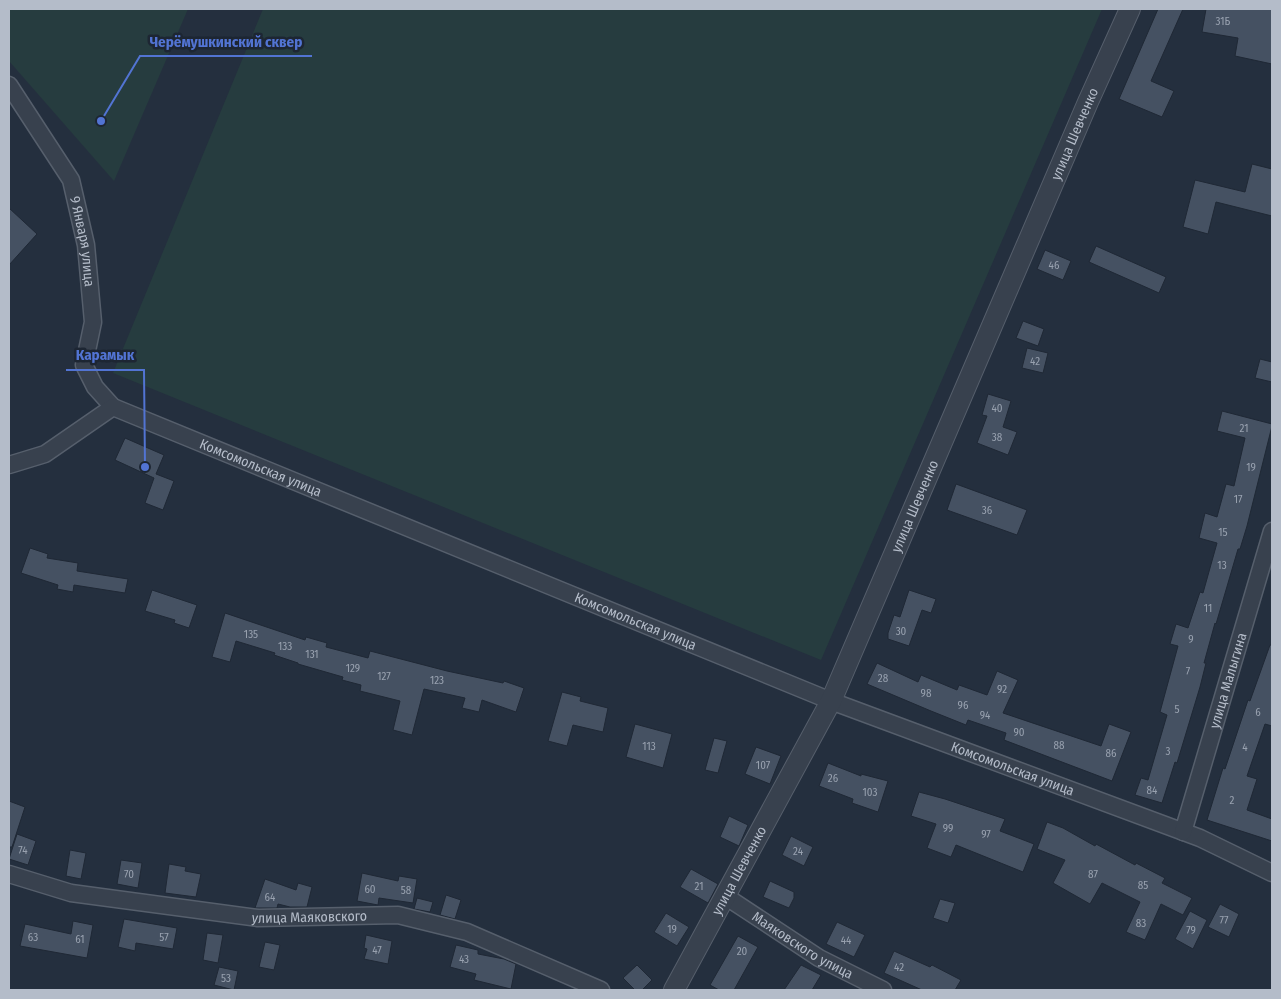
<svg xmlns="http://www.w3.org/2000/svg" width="1281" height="999" font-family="'Fira Sans Condensed',sans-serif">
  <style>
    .green { fill: #263c3f }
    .building { fill: #455162; stroke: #1f2835 }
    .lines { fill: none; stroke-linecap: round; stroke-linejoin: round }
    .minor-casing { stroke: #565f6c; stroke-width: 19 }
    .tertiary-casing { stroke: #565f6c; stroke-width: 22 }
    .minor { stroke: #38414e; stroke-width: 16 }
    .tertiary { stroke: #38414e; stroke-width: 20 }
    .labels { text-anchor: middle; stroke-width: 5; stroke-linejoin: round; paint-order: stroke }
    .number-label { font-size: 11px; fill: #98a1af }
    .street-label { font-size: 14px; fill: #b4bcc9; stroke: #1d2633 }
    .leader { fill: none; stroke: #5274d3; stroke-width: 2 }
    .callout-dot { fill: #5274d3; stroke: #1d2633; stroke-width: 2 }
    .callout-label { font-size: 15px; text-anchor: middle; font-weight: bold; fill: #5274d3; stroke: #1d2633; stroke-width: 5; stroke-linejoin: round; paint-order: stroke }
  </style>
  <rect width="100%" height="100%" fill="#242f3e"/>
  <g class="green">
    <polygon points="9,9 188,9 114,181 9,61"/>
    <polygon points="263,9 1102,9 821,660 113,373"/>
  </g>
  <g class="building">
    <polygon points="1158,9 1183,9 1151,81 1174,91 1162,117 1119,99"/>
    <polygon points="1206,9 1272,9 1272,64 1235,56 1238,38 1202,32"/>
    <polygon points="1252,164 1272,169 1272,216 1216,202 1208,234 1183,227 1195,180 1245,192"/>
    <polygon points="9,208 37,234 9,265"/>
    <polygon points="1096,246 1166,277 1159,293 1089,262"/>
    <polygon points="1045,250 1071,261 1063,280 1037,269"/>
    <polygon points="1023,321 1044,329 1038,346 1016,338"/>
    <polygon points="1027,348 1048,353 1043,373 1022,368"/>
    <polygon points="1260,359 1272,362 1272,382 1255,378"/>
    <polygon points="988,394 1011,401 1003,427 1017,432 1008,455 977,443 987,416 982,415"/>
    <polygon points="1222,411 1272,424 1272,426 1247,526 1240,549 1238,549 1216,624 1215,623 1204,663 1206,663 1200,687 1177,763 1175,762 1162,803 1135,795 1141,778 1148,780 1167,715 1160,712 1178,646 1170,644 1176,624 1188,628 1200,592 1203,593 1217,543 1199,538 1205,513 1217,517 1226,484 1234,486 1245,438 1217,431"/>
    <polygon points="125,438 164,455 156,474 174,481 163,510 145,503 154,478 115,460"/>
    <polygon points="956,484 1027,510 1017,535 947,510"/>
    <polygon points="30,548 48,554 47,558 78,563 77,571 128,579 125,593 74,585 73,592 57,589 58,585 21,573"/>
    <polygon points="152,590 197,605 189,628 174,623 175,620 145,611"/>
    <polygon points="909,590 936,599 931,613 922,610 909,646 888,639 888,633 894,615 900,617"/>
    <polygon points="225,613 305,640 306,637 327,643 326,647 368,658 370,651 447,671 503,683 504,681 524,688 516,712 482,700 479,712 462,708 465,698 424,689 412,735 393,730 400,701 360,691 361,685 342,680 343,677 298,664 298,663 274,655 275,653 236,641 230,662 212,657"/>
    <polygon points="1270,645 1272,645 1272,726 1265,724 1247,776 1257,779 1247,810 1272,819 1272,841 1207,820 1223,768 1225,769 1248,700 1250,701"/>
    <polygon points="877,663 918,682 921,675 957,690 959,685 987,695 997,671 1018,680 1003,713 1101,746 1109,724 1131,732 1112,781 1004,740 1006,733 968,720 966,725 931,711 867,684"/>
    <polygon points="562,692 581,697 580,701 608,708 603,732 573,725 567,746 548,741"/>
    <polygon points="635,724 672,734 663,768 626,757"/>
    <polygon points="714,738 727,741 718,773 705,770"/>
    <polygon points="756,747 781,756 770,784 745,774"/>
    <polygon points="828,763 861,776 861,774 888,781 878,812 852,803 853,799 819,786"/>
    <polygon points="919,792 945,799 1005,819 1000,831 1034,844 1023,872 956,845 951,857 927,848 936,824 911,816"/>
    <polygon points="9,801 25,807 12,847 9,847"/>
    <polygon points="729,816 748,825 739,846 720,837"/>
    <polygon points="1047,822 1063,828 1095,846 1096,844 1135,865 1136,863 1165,878 1162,883 1192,898 1183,915 1161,904 1145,940 1126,932 1140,902 1102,883 1090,904 1053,883 1065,860 1037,849"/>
    <polygon points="17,834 36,841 28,865 9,859"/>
    <polygon points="791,836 813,847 804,866 782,855"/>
    <polygon points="70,850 86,853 81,879 66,876"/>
    <polygon points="121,860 142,863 138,888 117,884"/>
    <polygon points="169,864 186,867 185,871 201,874 196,897 165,893"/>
    <polygon points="691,869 718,884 708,903 680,887"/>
    <polygon points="362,873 398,881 399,876 417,879 413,903 379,898 378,905 357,901"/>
    <polygon points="265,879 296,890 298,883 312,887 307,907 290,907 278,904 277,908 255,908"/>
    <polygon points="770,881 794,892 794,898 789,908 763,897"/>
    <polygon points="446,895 461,900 455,919 440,915"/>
    <polygon points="417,898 433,902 430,912 414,909"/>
    <polygon points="940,899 955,903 948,923 933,918"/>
    <polygon points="1220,904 1239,914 1229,937 1208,927"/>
    <polygon points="1190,911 1207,920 1193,949 1175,939"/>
    <polygon points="666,913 689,927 677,946 654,932"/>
    <polygon points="124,919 177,928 173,949 136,943 135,951 118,947"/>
    <polygon points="73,921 93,925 87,958 20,946 25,924 71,934"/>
    <polygon points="837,922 865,935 854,957 826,944"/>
    <polygon points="207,933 223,935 218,963 203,960"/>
    <polygon points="366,935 392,941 388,964 364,959 367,949 364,948"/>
    <polygon points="738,936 758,947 734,990 719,990 710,985"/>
    <polygon points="265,942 280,945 274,970 259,967"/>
    <polygon points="456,945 478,950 478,954 504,959 516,964 511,989 474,980 476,974 450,967"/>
    <polygon points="894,951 930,967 932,965 961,980 955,990 922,990 884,973"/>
    <polygon points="637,965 652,980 642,990 635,990 623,978"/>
    <polygon points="801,965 821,975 812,990 784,990"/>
    <polygon points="219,967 238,971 234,990 214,985"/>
  </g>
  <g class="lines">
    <g class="minor-casing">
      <g id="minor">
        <path id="s1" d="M9 85 71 180 86 245 93 322 84 365 95 387 113 407"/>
        <path id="s2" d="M9 465 45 454 113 407 831 701 1200 838 1272 873"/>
        <path id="s3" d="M1183 832 1272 531"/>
        <path id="s4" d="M9 874 71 893 258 918 398 915 467 932 601 990"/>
        <path id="s5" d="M725 896 819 958 883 990"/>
      </g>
    </g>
    <g class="tertiary-casing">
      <g id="tertiary">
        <path id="s6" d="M674 990 831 701 1088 102 1130 9"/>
      </g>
    </g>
    <use href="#minor" class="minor"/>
    <use href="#tertiary" class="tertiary"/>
  </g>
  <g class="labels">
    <g class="number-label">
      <text x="1223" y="25">31Б</text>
      <text x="1054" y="269">46</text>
      <text x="1035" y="365">42</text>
      <text x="997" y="412">40</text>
      <text x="1244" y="432">21</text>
      <text x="997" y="441">38</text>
      <text x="1251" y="471">19</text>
      <text x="1238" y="503">17</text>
      <text x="987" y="514">36</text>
      <text x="1223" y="536">15</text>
      <text x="1222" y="569">13</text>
      <text x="1208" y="612">11</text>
      <text x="901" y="635">30</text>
      <text x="251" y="638">135</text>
      <text x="1191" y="643">9</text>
      <text x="285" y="650">133</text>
      <text x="312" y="658">131</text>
      <text x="353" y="672">129</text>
      <text x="1188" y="675">7</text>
      <text x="384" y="680">127</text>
      <text x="883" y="682">28</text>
      <text x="437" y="684">123</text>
      <text x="1002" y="693">92</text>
      <text x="926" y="697">98</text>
      <text x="963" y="709">96</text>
      <text x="1177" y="713">5</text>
      <text x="1258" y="716">6</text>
      <text x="985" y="719">94</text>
      <text x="1019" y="736">90</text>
      <text x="1059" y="749">88</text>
      <text x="649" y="750">113</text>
      <text x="1245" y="751">4</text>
      <text x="1168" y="755">3</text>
      <text x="1111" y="757">86</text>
      <text x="763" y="769">107</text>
      <text x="833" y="782">26</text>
      <text x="1152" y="794">84</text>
      <text x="870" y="796">103</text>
      <text x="1232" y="804">2</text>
      <text x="948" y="832">99</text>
      <text x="986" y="838">97</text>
      <text x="23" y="854">74</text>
      <text x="798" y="855">24</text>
      <text x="129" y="878">70</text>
      <text x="1093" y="878">87</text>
      <text x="1143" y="889">85</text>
      <text x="699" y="890">21</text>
      <text x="370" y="893">60</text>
      <text x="406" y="894">58</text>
      <text x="270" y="901">64</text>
      <text x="1224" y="924">77</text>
      <text x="1141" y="927">83</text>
      <text x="672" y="933">19</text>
      <text x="1191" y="934">79</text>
      <text x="33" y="941">63</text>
      <text x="164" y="941">57</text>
      <text x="80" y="943">61</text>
      <text x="846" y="944">44</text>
      <text x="377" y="954">47</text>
      <text x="742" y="955">20</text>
      <text x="464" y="963">43</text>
      <text x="899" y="971">42</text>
      <text x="226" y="982">53</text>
    </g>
    <g class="street-label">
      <text dy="5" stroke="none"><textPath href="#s6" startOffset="946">улица Шевченко</textPath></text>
      <text dy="5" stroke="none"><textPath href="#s1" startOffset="176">9 Января улица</textPath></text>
      <text dy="5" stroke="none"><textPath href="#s2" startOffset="280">Комсомольская улица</textPath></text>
      <text dy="5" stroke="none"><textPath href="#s6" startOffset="541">улица Шевченко</textPath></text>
      <text dy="5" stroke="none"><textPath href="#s2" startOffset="685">Комсомольская улица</textPath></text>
      <text dy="5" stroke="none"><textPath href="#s3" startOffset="158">улица Малыгина</textPath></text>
      <text dy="5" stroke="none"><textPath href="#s2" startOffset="1090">Комсомольская улица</textPath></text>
      <text dy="5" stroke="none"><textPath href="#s6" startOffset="136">улица Шевченко</textPath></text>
      <text dy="5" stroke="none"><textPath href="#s4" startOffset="305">улица Маяковского</textPath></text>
      <text dy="5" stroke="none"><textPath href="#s5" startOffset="92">Маяковского улица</textPath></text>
    </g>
  </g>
  <path class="leader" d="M101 121L140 56H312M145 467L144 370H66"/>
  <g class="callout-dot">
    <circle cx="101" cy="121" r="5"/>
    <circle cx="145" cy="467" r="5"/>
  </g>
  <g class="callout-label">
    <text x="226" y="47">Черёмушкинский сквер</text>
    <text x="105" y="360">Карамык</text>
  </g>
  <rect width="1281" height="999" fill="none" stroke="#b4bcc9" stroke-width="20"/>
</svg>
